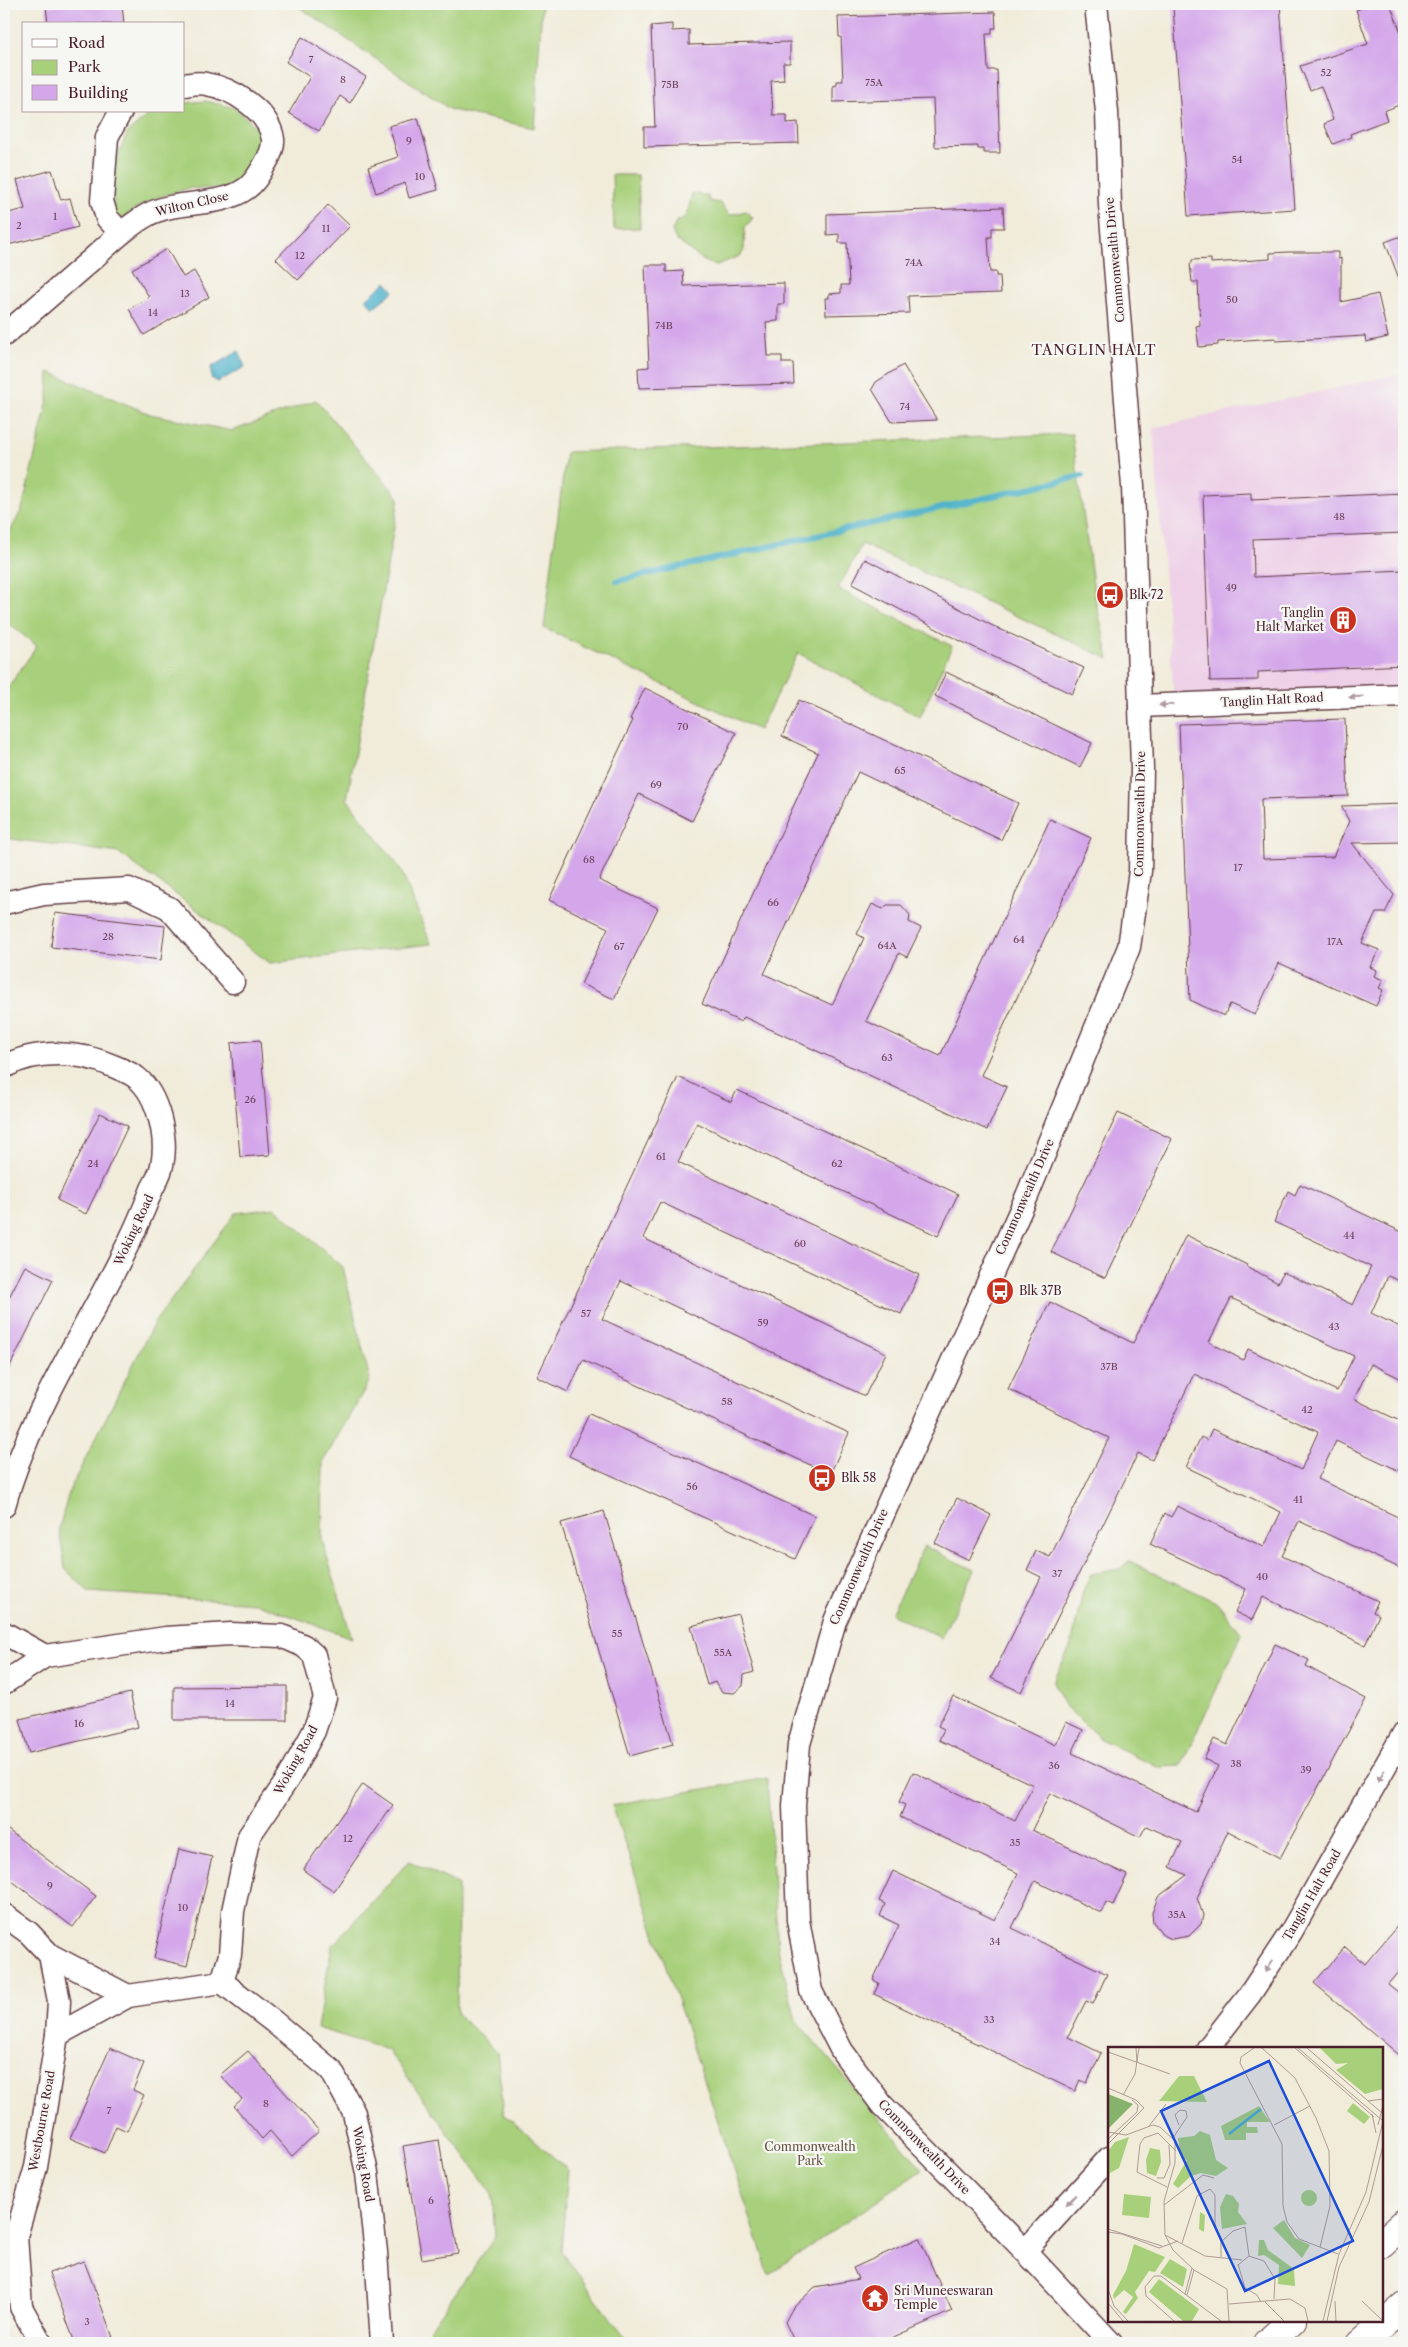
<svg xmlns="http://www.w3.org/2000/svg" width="1408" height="2347" font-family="'Libre Caslon Text',serif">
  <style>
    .built { fill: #eed0e7 }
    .green { fill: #a8d07b; stroke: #797853 }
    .water { fill: #4ab0c9; stroke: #4a687a }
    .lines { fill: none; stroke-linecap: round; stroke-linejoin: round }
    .stream { stroke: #4ab0c9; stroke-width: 6 }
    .building { fill: #d4a7ea; fill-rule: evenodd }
    .minor-casing { stroke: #633e45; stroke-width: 25 }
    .trunk-casing { stroke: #633e45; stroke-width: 30 }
    .minor { stroke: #fff; stroke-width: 22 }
    .trunk { stroke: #fff; stroke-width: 28 }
    .oneway { fill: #ae9aa0 }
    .labels { text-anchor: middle; stroke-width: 4.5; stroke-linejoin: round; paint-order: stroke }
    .number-label { font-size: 10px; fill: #6c415b }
    .street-label { font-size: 12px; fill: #4a1f2b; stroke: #f6f6f2 }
    .poi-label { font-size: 12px; fill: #4a1f2b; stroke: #f6f6f2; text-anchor: start }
    .park-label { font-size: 12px; fill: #665443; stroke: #f6f6f2 }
    .neighbourhood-label { font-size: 14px; letter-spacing: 1px; fill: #4a1f2b; stroke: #f6f6f2 }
    .inset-river { fill: none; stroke: #4ab0c9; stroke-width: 2.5 }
    .inset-road { fill: none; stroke: #ae9a94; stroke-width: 1 }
    .view { fill: #1d4ed8; fill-opacity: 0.15; stroke: #1d4ed8; stroke-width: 2.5 }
    .inset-edge { fill: none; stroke: #4a1f2b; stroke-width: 2.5 }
  </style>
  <rect width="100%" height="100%" fill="#f6f6f2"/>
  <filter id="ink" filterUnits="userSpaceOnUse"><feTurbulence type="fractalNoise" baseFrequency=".02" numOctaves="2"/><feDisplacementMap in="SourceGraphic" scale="10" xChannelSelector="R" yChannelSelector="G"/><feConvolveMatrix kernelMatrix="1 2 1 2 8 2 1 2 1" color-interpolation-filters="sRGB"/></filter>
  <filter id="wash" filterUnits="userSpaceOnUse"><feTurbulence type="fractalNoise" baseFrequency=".0096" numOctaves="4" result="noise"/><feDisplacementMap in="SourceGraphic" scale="20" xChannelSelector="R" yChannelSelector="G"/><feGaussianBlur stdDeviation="1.12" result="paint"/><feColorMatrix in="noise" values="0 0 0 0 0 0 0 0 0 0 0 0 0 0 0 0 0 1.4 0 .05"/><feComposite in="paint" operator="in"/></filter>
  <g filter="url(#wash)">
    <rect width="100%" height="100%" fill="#f1ecda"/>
    <polygon class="built" points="1404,373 1404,702 1175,713 1153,428"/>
    <g class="green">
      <polygon points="295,4 542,4 534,128 451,110"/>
      <polygon points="206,101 235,108 256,127 268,149 266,169 231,189 189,188 159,197 136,208 117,222 112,195 115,161 128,132 151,113 184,111 184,103"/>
      <polygon points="612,175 638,175 640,228 614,229"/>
      <polygon points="692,193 708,196 709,201 721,203 729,215 746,211 753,218 745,227 744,250 740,256 717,265 707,263 676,240 672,231 676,222 687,216"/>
      <polygon points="49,372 150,414 232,431 316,400 399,498 347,799 400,868 431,944 270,963 119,853 4,838 4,693 37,646 4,620 4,543 22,509 48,400"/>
      <polygon points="1072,434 1095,598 1109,659 862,544 838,589 952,646 920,717 798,653 759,730 544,628 566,452"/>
      <polygon points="275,1208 343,1267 370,1380 323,1462 322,1540 352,1638 255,1603 89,1592 65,1569 59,1528 70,1489 154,1323 236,1213"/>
      <polygon points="924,1546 974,1570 941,1638 891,1614"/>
      <polygon points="1129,1561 1218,1603 1242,1634 1181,1766 1159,1767 1102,1740 1066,1707 1053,1683 1071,1645 1083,1591 1091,1574 1120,1569"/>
      <polygon points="767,1778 778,1949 796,2020 923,2170 769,2274 612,1805"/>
      <polygon points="409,1861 458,1884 457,2014 497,2052 504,2114 568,2170 561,2251 629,2343 424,2343 428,2332 495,2237 492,2193 388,2050 317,2028 332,1946"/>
    </g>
    <g class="water">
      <polygon points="386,282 394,291 373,308 366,299"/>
      <polygon points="239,351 245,367 218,382 211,378 211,367"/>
    </g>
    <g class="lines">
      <polyline class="stream" points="617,581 1082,476"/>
    </g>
    <g id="blocks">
      <g class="building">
        <polygon points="68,4 122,4 124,24 48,24 46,6"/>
        <polygon points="1200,4 1280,4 1295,209 1188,216 1173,6"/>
        <polygon points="1373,4 1390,4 1404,40 1404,103 1384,111 1387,120 1350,134 1351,137 1333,144 1324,124 1333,120 1321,86 1310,90 1300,66 1368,44 1356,10"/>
        <polygon points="995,12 996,28 992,28 992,34 986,34 988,70 997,70 1000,153 984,153 984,149 978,149 978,146 935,147 933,99 833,102 833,86 837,85 837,81 843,81 841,37 839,37 838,17"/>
        <polygon points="672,24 672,31 689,30 689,45 790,42 790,63 783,63 784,80 771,81 773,115 787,115 787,123 798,122 799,143 644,147 644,127 655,127 651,26"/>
        <polygon points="302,37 366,77 350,103 340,96 319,131 289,113 310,77 286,62"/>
        <polygon points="418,118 438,190 409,198 405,183 376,193 368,167 398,157 389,126"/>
        <polygon points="52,170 61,200 70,198 78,227 4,246 4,214 25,209 17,180"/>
        <polygon points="328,205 350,226 298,280 276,259"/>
        <polygon points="1003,207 1004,228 992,228 992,237 988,237 990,272 996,272 996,276 1000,276 1001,293 908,296 909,313 826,315 825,298 829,298 829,294 841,293 841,285 849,285 847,243 839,243 839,234 827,235 827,214"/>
        <polygon points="1404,235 1404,289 1403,289 1385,242"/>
        <polygon points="167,249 183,277 194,271 209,297 144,335 129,309 149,297 132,269"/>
        <polygon points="1289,252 1338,252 1338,259 1341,258 1341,302 1378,294 1388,337 1366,342 1365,336 1276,341 1276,338 1218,342 1218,345 1199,347 1196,326 1200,325 1198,282 1192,282 1190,264 1192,263 1192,260 1211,259 1211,263 1270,259 1270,253"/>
        <polygon points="645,265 666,265 666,272 683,271 684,286 784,283 784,304 778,304 778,321 766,322 768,356 782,356 782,363 793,363 794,384 639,388 638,368 649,367"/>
        <polygon points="903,365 937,420 892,422 872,389 876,382"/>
        <polygon points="1251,493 1251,500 1404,493 1404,533 1253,539 1254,577 1404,570 1404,665 1258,672 1258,680 1210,681 1203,495"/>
        <polygon points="865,559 991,625 1084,668 1072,694 948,635 852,584"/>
        <polygon points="946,672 1092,743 1080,767 935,696"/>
        <polygon points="645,688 736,733 692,821 639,794 599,880 658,908 614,999 581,984 608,928 549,900 633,720 630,719"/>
        <polygon points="799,700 1018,803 1001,840 858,772 764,974 832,1005 864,938 857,934 872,904 883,909 887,905 901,905 910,915 909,922 921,928 907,957 899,953 866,1021 940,1056 1050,819 1091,838 981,1075 1007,1087 987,1130 744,1017 741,1022 702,1004 818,753 782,736"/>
        <polygon points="1345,719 1348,796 1261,799 1263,859 1333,857 1349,821 1341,806 1404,804 1404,842 1352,843 1394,895 1385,913 1376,913 1362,943 1379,950 1370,967 1377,970 1374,976 1383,980 1379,988 1383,990 1376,1006 1279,963 1255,1015 1230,1004 1224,1016 1190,1000 1179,724"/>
        <polygon points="55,913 165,926 161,960 51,947"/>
        <polygon points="260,1040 270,1155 240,1157 231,1043"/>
        <polygon points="678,1077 731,1102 737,1090 958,1194 938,1236 697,1123 678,1162 919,1275 901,1314 660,1202 643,1238 886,1353 865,1396 621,1281 602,1319 849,1433 830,1474 583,1360 568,1392 537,1377"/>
        <polygon points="100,1113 128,1126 86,1214 57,1200"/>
        <polygon points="1118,1113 1172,1139 1105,1278 1051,1252"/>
        <path d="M1300 1184 1404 1233V1283L1388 1276 1371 1313 1404 1329V1380L1371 1364 1354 1399 1404 1423V1473L1336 1441 1318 1479 1404 1520V1570L1299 1521 1282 1556 1378 1601 1373 1612 1379 1615 1365 1645 1263 1597 1252 1620 1235 1612 1246 1589 1150 1544 1165 1513 1171 1517 1177 1506 1264 1547 1281 1512 1186 1467 1201 1437 1207 1440 1212 1429 1301 1470 1318 1432 1194 1374 1152 1460 1138 1453 1021 1692 991 1678 1041 1577 1027 1570 1036 1551 1050 1557 1109 1438 1008 1389 1050 1302 1133 1343 1186 1235 1247 1265 1246 1266 1278 1283 1283 1272 1353 1305 1371 1267 1274 1222 1288 1191 1295 1195ZM1231 1298 1354 1356 1337 1391 1248 1349 1243 1360 1209 1342Z"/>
        <polygon points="25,1266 53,1280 4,1378 4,1307"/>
        <polygon points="589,1414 815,1516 795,1559 569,1456"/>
        <polygon points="957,1498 991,1515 969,1560 935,1543"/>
        <polygon points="604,1511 673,1744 630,1756 561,1523"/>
        <polygon points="738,1614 754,1672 744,1675 743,1686 734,1693 722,1692 715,1682 707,1685 691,1626"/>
        <polygon points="1275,1644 1309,1660 1306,1666 1366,1699 1280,1858 1228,1831 1197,1898 1203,1915 1201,1924 1189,1936 1172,1939 1164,1936 1153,1922 1152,1913 1158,1897 1187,1875 1170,1867 1182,1842 1146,1826 1140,1837 1050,1793 1032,1830 1127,1875 1113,1905 1106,1902 1101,1913 1035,1881 1012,1928 1107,1974 1093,2004 1086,2001 1068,2037 1101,2053 1087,2083 1080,2080 1075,2091 874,1994 879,1983 873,1980 899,1925 880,1916 885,1904 879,1901 893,1871 995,1920 1018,1873 900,1817 905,1805 899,1802 913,1772 1015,1821 1033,1785 939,1740 944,1729 938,1726 953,1696 1055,1745 1066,1722 1083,1730 1072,1753 1196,1812 1218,1766 1204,1759 1214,1739 1227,1745"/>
        <polygon points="287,1686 287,1720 174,1720 174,1687"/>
        <polygon points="130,1693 138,1727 29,1753 20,1719"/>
        <polygon points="363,1784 393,1805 334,1891 303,1870"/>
        <polygon points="4,1827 96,1896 73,1927 4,1875"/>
        <polygon points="179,1849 212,1857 187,1966 154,1958"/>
        <polygon points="1404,1918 1404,1965 1388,1984 1404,1997 1404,2059 1314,1983 1345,1947 1365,1964"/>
        <polygon points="110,2048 144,2063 133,2090 144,2095 127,2131 116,2126 105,2153 70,2138"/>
        <polygon points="248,2051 319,2131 292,2156 270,2131 262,2139 234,2106 242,2099 220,2075"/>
        <polygon points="439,2140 458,2253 422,2259 403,2146"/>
        <polygon points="919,2238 952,2311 880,2343 795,2343 785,2322 792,2309 815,2287 858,2279 853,2268"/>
        <polygon points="84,2261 99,2300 115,2343 75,2343 49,2273"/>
      </g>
    </g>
  </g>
  <g filter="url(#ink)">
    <use href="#blocks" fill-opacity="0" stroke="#633e45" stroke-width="1"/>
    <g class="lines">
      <g class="minor-casing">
        <g id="minor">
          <polyline points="1096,4 1107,112 1110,205 1133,486 1142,769 1140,871 1129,947 1027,1196 835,1621 799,1744 794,1806 798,1920 811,1991 842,2051 882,2105 1025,2251 1111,2343"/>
          <polyline points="121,111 107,137 102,201 107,218 121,233"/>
          <path d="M4 335C33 311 61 286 90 261 108 245 127 226 149 214 179 199 220 208 247 188 255 182 260 173 265 164 269 158 274 147 273 139 269 111 232 88 206 84 199 82 191 84 184 85"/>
          <polyline points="1140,706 1404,695"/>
          <polyline points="4,903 44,894 129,889 169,908 233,982"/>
          <path d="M4 1067C36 1049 80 1051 113 1066 120 1069 131 1073 137 1078 158 1095 168 1138 162 1165 161 1173 156 1181 152 1189 143 1212 133 1235 121 1258 80 1339 28 1417 4 1506"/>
          <polyline points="4,1633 45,1656"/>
          <polyline points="4,1683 45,1656 166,1638 231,1634 282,1636 304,1646 314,1655 325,1698 314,1731 288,1779 249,1836 233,1911 230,1955 222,1982"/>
          <polyline points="4,1915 29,1933 50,1955 59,2001 57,2035 36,2167 16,2236 21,2307 41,2343"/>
          <polyline points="50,1955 128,1996"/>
          <polyline points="57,2035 128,1996 222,1982 274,2022 331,2070 354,2113 367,2173 376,2252 382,2343"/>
          <polyline points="1208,2048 1250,1994 1291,1932 1404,1733"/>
          <polyline points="1025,2251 1109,2158"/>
        </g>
      </g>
      <g class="trunk-casing">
        <g id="trunk">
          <polyline points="1382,2243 1404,2223"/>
          <polyline points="1267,2343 1292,2321"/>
          <polyline points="1361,2343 1404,2306"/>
        </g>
      </g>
      <use href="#minor" class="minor"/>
      <use href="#trunk" class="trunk"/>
    </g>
    <defs><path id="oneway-solid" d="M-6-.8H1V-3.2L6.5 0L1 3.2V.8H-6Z" transform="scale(1.25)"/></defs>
    <g class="oneway">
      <use href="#oneway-solid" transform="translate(1356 697) rotate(177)"/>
      <use href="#oneway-solid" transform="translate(1166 705) rotate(178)"/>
      <use href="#oneway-solid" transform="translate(1381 1776) rotate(119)"/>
      <use href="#oneway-solid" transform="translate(1269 1966) rotate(124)"/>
      <use href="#oneway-solid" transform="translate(1071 2200) rotate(132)"/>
    </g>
  </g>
  <defs>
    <g id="bus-disc" transform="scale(1.4375)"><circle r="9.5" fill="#c8321e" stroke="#f6f6f2"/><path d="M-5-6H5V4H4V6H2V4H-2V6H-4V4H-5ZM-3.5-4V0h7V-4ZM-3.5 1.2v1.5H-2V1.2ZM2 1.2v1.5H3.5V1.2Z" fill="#fff"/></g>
    <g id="building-disc" transform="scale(1.4375)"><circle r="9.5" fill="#c8321e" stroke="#f6f6f2"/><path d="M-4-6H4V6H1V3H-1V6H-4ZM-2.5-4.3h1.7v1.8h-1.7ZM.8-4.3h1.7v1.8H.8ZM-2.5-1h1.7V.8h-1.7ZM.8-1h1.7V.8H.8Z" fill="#fff"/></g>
    <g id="temple-disc" transform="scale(1.4375)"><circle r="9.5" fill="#c8321e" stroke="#f6f6f2"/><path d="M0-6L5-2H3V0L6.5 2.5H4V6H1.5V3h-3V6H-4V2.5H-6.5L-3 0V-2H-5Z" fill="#fff"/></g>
  </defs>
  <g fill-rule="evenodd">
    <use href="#bus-disc" x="1110" y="595"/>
    <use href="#building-disc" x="1343" y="620"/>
    <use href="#bus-disc" x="1000" y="1291"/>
    <use href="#bus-disc" x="822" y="1478"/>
    <use href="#temple-disc" x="875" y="2298"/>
  </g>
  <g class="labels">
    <g class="number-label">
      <text x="311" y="63">7</text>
      <text x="1326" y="76">52</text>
      <text x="343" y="83">8</text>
      <text x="874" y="86">75A</text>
      <text x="670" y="88">75B</text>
      <text x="409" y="144">9</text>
      <text x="1237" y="163">54</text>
      <text x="420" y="180">10</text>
      <text x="55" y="220">1</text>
      <text x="19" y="229">2</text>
      <text x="326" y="232">11</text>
      <text x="300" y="259">12</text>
      <text x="914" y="266">74A</text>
      <text x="185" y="297">13</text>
      <text x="1232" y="303">50</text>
      <text x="153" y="316">14</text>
      <text x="664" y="329">74B</text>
      <text x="905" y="410">74</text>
      <text x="1339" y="520">48</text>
      <text x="1231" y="591">49</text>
      <text x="683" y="730">70</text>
      <text x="900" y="774">65</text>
      <text x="656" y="788">69</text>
      <text x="589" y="863">68</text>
      <text x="1238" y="871">17</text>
      <text x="773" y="906">66</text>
      <text x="108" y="940">28</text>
      <text x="1019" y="943">64</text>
      <text x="1335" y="945">17A</text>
      <text x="887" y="949">64A</text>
      <text x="619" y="950">67</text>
      <text x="887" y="1061">63</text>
      <text x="250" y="1103">26</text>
      <text x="661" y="1160">61</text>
      <text x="93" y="1167">24</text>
      <text x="837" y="1167">62</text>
      <text x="1349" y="1239">44</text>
      <text x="800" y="1247">60</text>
      <text x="586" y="1317">57</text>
      <text x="763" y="1326">59</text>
      <text x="1334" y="1330">43</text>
      <text x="1109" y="1370">37B</text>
      <text x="727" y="1405">58</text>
      <text x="1307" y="1413">42</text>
      <text x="692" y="1490">56</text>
      <text x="1298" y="1503">41</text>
      <text x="1057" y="1577">37</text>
      <text x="1262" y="1580">40</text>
      <text x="617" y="1637">55</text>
      <text x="723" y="1656">55A</text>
      <text x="230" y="1707">14</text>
      <text x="79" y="1727">16</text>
      <text x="1236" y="1767">38</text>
      <text x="1054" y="1769">36</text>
      <text x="1306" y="1773">39</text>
      <text x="348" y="1842">12</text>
      <text x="1015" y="1846">35</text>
      <text x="50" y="1889">9</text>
      <text x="183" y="1911">10</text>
      <text x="1177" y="1918">35A</text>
      <text x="995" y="1945">34</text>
      <text x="989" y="2023">33</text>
      <text x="266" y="2107">8</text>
      <text x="109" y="2114">7</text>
      <text x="431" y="2204">6</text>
      <text x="87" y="2325">3</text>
    </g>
    <g class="street-label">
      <text transform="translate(192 204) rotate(-13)" y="4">Wilton Close</text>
      <text transform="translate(1115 260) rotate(-95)" y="4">Commonwealth Drive</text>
      <text transform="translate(1272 700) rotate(-3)" y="4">Tanglin Halt Road</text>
      <text transform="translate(1140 814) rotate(-89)" y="4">Commonwealth Drive</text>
      <text transform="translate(1025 1197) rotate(-66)" y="4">Commonwealth Drive</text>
      <text transform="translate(134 1230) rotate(-65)" y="4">Woking Road</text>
      <text transform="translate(859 1567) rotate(-66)" y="4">Commonwealth Drive</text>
      <text transform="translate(296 1760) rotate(-61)" y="4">Woking Road</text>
      <text transform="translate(1312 1895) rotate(-60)" y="4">Tanglin Halt Road</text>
      <text transform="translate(42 2121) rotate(-80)" y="4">Westbourne Road</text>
      <text transform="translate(924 2147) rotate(46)" y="4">Commonwealth Drive</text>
      <text transform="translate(363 2164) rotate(80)" y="4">Woking Road</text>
    </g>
    <g class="poi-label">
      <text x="1129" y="599">Blk 72</text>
      <text x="1324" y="617" text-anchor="end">Tanglin<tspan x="1324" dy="14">Halt Market</tspan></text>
      <text x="1019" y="1295">Blk 37B</text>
      <text x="841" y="1482">Blk 58</text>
      <text x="894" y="2295">Sri Muneeswaran<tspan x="894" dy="14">Temple</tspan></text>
    </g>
    <g class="park-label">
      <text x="810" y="2151">Commonwealth<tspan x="810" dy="14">Park</tspan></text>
    </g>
    <g class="neighbourhood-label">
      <text x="1094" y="355">TANGLIN HALT</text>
    </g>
  </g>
  <g transform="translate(1108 2047)">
    <rect width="275" height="275" fill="#f1ecda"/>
    <path d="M212 1H275V42L257 47 228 23 240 16 228 17ZM71 29H86L99 55 51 54ZM245 56 262 70 256 77 239 64ZM151 59 162 75H139V80H149L150 86H138V93H117L113 79ZM92 84 102 88 108 113 120 121 108 129 93 126 83 129 70 141 65 137 79 113 73 111 70 91 86 89ZM21 90 11 121 2 126 0 142V104L7 95ZM42 101 52 103 53 115 48 129 39 126 38 113ZM193 151a8 8 0 1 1 16 0a8 8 0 1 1-16 0ZM16 147 43 150 41 171 14 168ZM118 147 125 149 131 157 130 165 139 177 114 182 112 160ZM92 165 97 168 96 185 91 182ZM176 173 187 191 202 198 194 211 165 181ZM151 193H156L160 203 186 222 187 239 170 237 171 218 156 208 150 209ZM26 197 57 210 47 225 41 224 27 245 30 251 18 267 15 265 25 250 16 243 6 252 5 248 18 224ZM62 212 79 222 75 240 52 226ZM51 232 91 262 84 274H75L41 245Z" fill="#a8d07b"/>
    <path d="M0 47 25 57 0 82Z" fill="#86b26b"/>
    <path class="inset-river" d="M121 87 153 62"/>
    <path class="inset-road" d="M28 1 29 16M146 1 133 10 132 16 174 97 175 159 179 175 191 192 230 207M154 1 187 31 208 71 221 104 222 159 212 200M187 1 266 70M190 1 275 74M199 1 274 66M0 5 62 27M0 41 28 53 36 61 0 97M15 48 27 27 31 1M260 54 275 52M264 67 268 86M166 78 202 59M270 78 275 58M41 79 58 57M0 85 18 88 45 78 52 80 67 94V116L56 154 57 188 65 203 86 223 119 242 121 274M65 91 79 70 78 64 72 63 67 68 71 78M0 92 29 65 30 58 24 53M49 131H56L62 117 61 98M59 140 29 125 32 97 36 91 50 86 68 104M56 158 95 128 106 131M0 182 54 199M0 185 14 187 51 201 70 194M57 188 97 209 134 213M113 195 125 184 137 180 141 209M74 196 89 149 102 142 107 148V177L113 195V210M130 217 137 241 149 248 153 255M130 218 141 209 156 214 167 232 166 252M0 242 6 259 20 274M77 247 84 221M79 248 86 223M227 254 228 274M254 254 275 274M157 255 176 274M0 256 15 274M121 257 182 252 197 261 200 274M66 274 38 249 37 240 46 229H53L113 274M215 274 231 207 258 145 275 74M219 274 231 220 261 155 275 98"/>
    <path class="view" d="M161 14 245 194 137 244 53 64Z"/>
    <rect width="275" height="275" class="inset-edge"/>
  </g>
  <rect width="1408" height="2347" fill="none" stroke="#f6f6f2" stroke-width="20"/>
  <rect x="22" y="22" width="162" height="90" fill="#f6f6f2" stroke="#b1a0a2"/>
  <rect x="32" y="39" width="25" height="8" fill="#ffffff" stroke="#b1a0a2"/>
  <text x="68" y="48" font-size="15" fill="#4a1f2b">Road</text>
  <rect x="32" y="60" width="25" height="15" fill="#a8d07b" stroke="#b1a0a2"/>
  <text x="68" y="72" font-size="15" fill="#4a1f2b">Park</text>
  <rect x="32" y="85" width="25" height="15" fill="#d4a7ea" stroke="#b1a0a2"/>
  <text x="68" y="98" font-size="15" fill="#4a1f2b">Building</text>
</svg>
